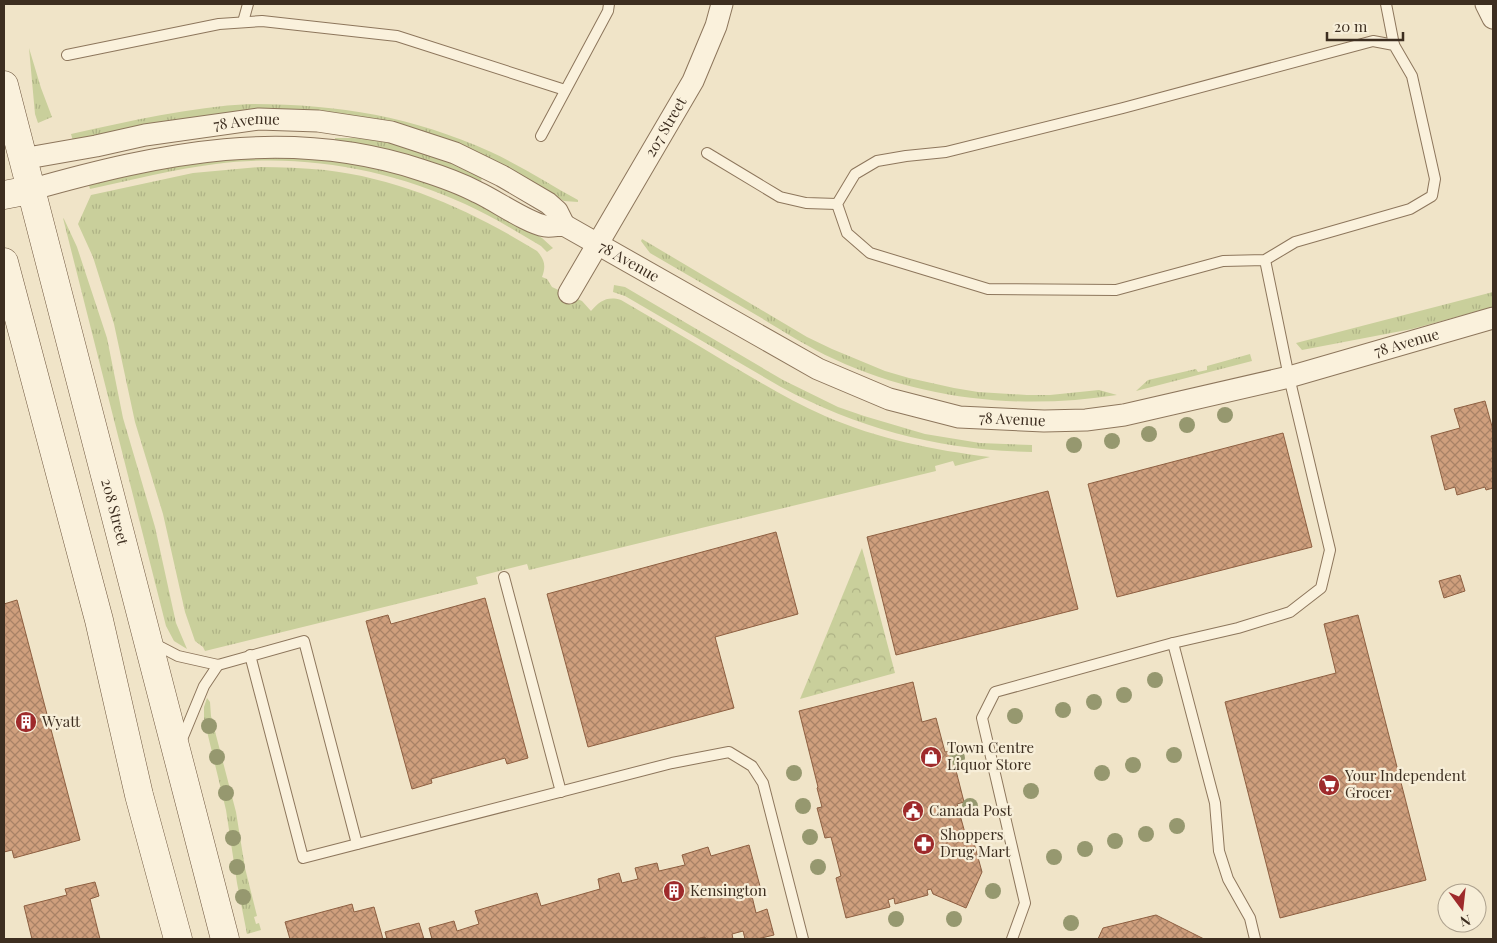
<svg xmlns="http://www.w3.org/2000/svg" width="1497" height="943" font-family="'Playfair Display',serif">
  <style>
    .grass { fill: url(#grass-tufts) }
    .park { fill: url(#park-crowns) }
    .building { fill: url(#building-cross-hatch); stroke: #8d5f41 }
    .lines { fill: none; stroke-linecap: round; stroke-linejoin: round }
    .lane-casing { stroke: #8d765c; stroke-width: 12 }
    .street-casing { stroke: #8d765c; stroke-width: 23 }
    .secondary-casing { stroke: #6f573f; stroke-width: 29 }
    .lane { stroke: #faf1dc; stroke-width: 10 }
    .street { stroke: #faf1dc; stroke-width: 21 }
    .secondary { stroke: #faf1dc; stroke-width: 28 }
    .tree { fill: #96986f }
    .labels { text-anchor: middle; stroke-width: 4.5; stroke-linejoin: round; paint-order: stroke }
    .street-label { font-size: 15px; fill: #3d2e20; stroke: #f7eed8 }
    .poi-label { font-size: 15px; fill: #3d2e20; stroke: #f7eed8; text-anchor: start }
  </style>
  <defs>
    <pattern id="grass-tufts" width="24" height="20" patternUnits="userSpaceOnUse" patternTransform="scale(1.25)"><rect width="24" height="20" fill="#c9cf9b"/><path d="M3 7l-1-3M5 7V3M7 7l1-3M15 17l-1-3M17 17v-4M19 17l1-3" fill="none" stroke="#aeb285"/></pattern>
    <pattern id="park-crowns" width="20" height="18" patternUnits="userSpaceOnUse" patternTransform="scale(1.25)"><rect width="20" height="18" fill="#c9cf9b"/><path d="M2 6a3 3 0 1 1 6 0M12 15a3 3 0 1 1 6 0" fill="none" stroke="#aeb285"/></pattern>
    <pattern id="building-cross-hatch" width="8" height="8" patternUnits="userSpaceOnUse" patternTransform="scale(1.25)"><rect width="8" height="8" fill="#cf9f7d"/><path d="M0 0l8 8M0 8l8-8" fill="none" stroke="#a98266"/></pattern>
  </defs>
  <rect width="100%" height="100%" fill="#f0e4c8"/>
  <g class="grass">
    <polygon points="29,48 41,88 52,117 38,123 35,114"/>
    <path d="M250 104C337 104 411 116 491 152 521 166 549 184 578 200V202L564 201 486 158 237 112 167 122 73 141 71 134C131 121 189 107 250 104Z"/>
    <path d="M335 138C356 138 379 138 400 143 428 151 457 164 482 178L481 181 445 168 335 142Z"/>
    <path d="M216 156 330 157 416 176 500 213 542 238 553 248 547 252 541 246C516 231 491 216 465 204 388 169 301 153 216 164 174 169 132 180 90 189L88 182Z"/>
    <path d="M260 167C281 167 303 168 325 170 402 179 472 211 537 251 545 260 546 266 542 277L547 279 552 287 582 301 591 311C600 301 607 296 621 300 657 321 693 342 729 364 760 382 791 401 825 416 878 439 933 450 990 457L955 466 953 461 935 466 936 471 529 570 527 564 476 577 478 584 205 651 203 647 195 641 185 612 163 514 135 422 114 324 93 257 78 224 91 195 193 173Z"/>
    <polygon points="63,218 64,219 77,247 107,338 123,418 155,527 176,623 187,649 174,641 166,626"/>
    <path d="M642 239 807 337 832 349 885 371 909 378 954 388 978 392 1027 395H1050L1099 390 1117 395C1021 410 922 400 834 359 808 347 783 331 758 316 722 295 686 274 650 253L641 241Z"/>
    <path d="M614 285 625 287 783 380 838 407 864 416 925 434 980 443 1032 445V452C941 450 861 430 781 387L625 296 613 292Z"/>
    <polygon points="1493,292 1493,307 1412,329 1302,350 1296,343"/>
    <polygon points="1250,354 1252,361 1136,391 1148,380 1196,369 1198,372 1207,370 1207,366"/>
    <polygon points="207,698 210,702 211,716 236,812 245,868 257,916 254,917 256,924 259,923 261,930 247,934 237,883 226,810 204,719 204,707"/>
  </g>
  <polygon class="park" points="862,548 895,673 800,699"/>
  <g class="building">
    <polygon points="1485,401 1493,430 1493,488 1486,490 1485,487 1457,495 1455,487 1445,490 1431,436 1460,428 1454,409"/>
    <polygon points="1283,433 1312,547 1117,597 1088,484"/>
    <polygon points="1048,491 1078,609 896,655 867,537"/>
    <polygon points="776,532 798,614 715,637 734,708 588,747 547,594"/>
    <polygon points="1460,575 1465,591 1444,598 1439,581"/>
    <polygon points="485,598 528,758 507,764 505,758 431,779 432,783 412,789 366,621 388,615 391,624"/>
    <polygon points="17,600 80,840 14,858 12,850 4,852 4,604"/>
    <polygon points="1358,615 1426,880 1280,918 1225,702 1336,673 1324,624"/>
    <polygon points="913,682 922,722 936,718 945,752 951,751 964,802 957,804 968,844 974,843 982,872 966,908 933,894 931,889 927,890 928,895 895,904 894,898 888,900 890,907 846,918 836,878 841,876 831,837 825,838 817,808 822,807 817,788 818,787 799,711"/>
    <polygon points="749,845 761,890 751,892 756,913 767,909 774,935 757,939 745,939 743,931 732,934 733,939 705,939 705,937 696,939 432,939 429,928 454,921 457,931 479,924 475,911 537,893 541,906 600,889 598,879 619,873 622,883 638,879 635,868 657,863 659,871 685,865 682,855 708,847 711,856"/>
    <polygon points="95,882 99,896 90,899 100,939 32,939 24,906 67,895 65,889"/>
    <polygon points="352,904 354,912 374,907 383,939 290,939 285,922"/>
    <polygon points="1156,915 1204,939 1098,939 1103,928"/>
    <polygon points="419,923 424,939 387,939 385,932"/>
  </g>
  <g class="lines">
    <g class="lane-casing">
      <g id="lane">
        <polyline points="1386,4 1394,45"/>
        <polyline points="243,22 248,4"/>
        <polyline points="67,55 219,24 262,21 397,36 565,90"/>
        <polyline points="541,136 608,11 609,4"/>
        <polyline points="707,153 780,197 806,203 837,204"/>
        <polyline points="504,577 561,792"/>
        <polyline points="153,643 178,656 218,665 304,641 357,844"/>
        <polyline points="1173,643 1238,628 1290,612 1321,588 1330,550 1289,377 1265,260 1223,261 1116,290 988,289 870,253 847,233 837,204 855,174 877,161 906,156 946,152 1123,108 1373,41 1394,45 1412,76 1435,179 1432,196 1410,209 1295,242 1265,260"/>
        <polyline points="250,655 303,858 672,763 729,752 752,766 763,783 803,939"/>
        <polyline points="180,744 204,686 218,665"/>
        <polyline points="1012,939 1025,903 982,718 995,692 1173,643 1215,803 1219,851 1228,879 1250,918 1255,939"/>
      </g>
    </g>
    <g class="street-casing">
      <g id="street">
        <polyline points="1486,4 1493,18"/>
        <path id="s1" d="M22 159 96 146 145 135 259 119 318 121 391 132 455 153 502 176 548 203 557 211 564 225"/>
        <path id="s2" d="M30 190C161 153 288 126 421 170 440 176 460 183 477 192 495 200 527 223 545 226 551 227 558 225 564 225L818 369 889 399 959 417 1044 421 1086 420 1124 415 1289 377 1493 318"/>
        <path id="s3" d="M569 293 693 81 716 26 722 4"/>
      </g>
    </g>
    <g class="secondary-casing">
      <g id="secondary">
        <path id="s4" d="M4 85 225 939"/>
        <polyline points="4,195 30,190"/>
        <polyline points="4,262 99,620 139,795 178,939"/>
      </g>
    </g>
    <use href="#lane" class="lane"/>
    <use href="#street" class="street"/>
    <use href="#secondary" class="secondary"/>
  </g>
  <g class="tree">
    <circle cx="1225" cy="415" r="8"/>
    <circle cx="1187" cy="425" r="8"/>
    <circle cx="1149" cy="434" r="8"/>
    <circle cx="1112" cy="441" r="8"/>
    <circle cx="1074" cy="445" r="8"/>
    <circle cx="1155" cy="680" r="8"/>
    <circle cx="1124" cy="695" r="8"/>
    <circle cx="1094" cy="702" r="8"/>
    <circle cx="1063" cy="710" r="8"/>
    <circle cx="1015" cy="716" r="8"/>
    <circle cx="209" cy="726" r="8"/>
    <circle cx="1174" cy="755" r="8"/>
    <circle cx="217" cy="757" r="8"/>
    <circle cx="957" cy="758" r="8"/>
    <circle cx="1133" cy="765" r="8"/>
    <circle cx="794" cy="773" r="8"/>
    <circle cx="1102" cy="773" r="8"/>
    <circle cx="1031" cy="791" r="8"/>
    <circle cx="226" cy="793" r="8"/>
    <circle cx="803" cy="806" r="8"/>
    <circle cx="970" cy="806" r="8"/>
    <circle cx="1177" cy="826" r="8"/>
    <circle cx="1146" cy="834" r="8"/>
    <circle cx="810" cy="837" r="8"/>
    <circle cx="233" cy="838" r="8"/>
    <circle cx="1115" cy="841" r="8"/>
    <circle cx="1085" cy="849" r="8"/>
    <circle cx="1054" cy="857" r="8"/>
    <circle cx="237" cy="867" r="8"/>
    <circle cx="818" cy="867" r="8"/>
    <circle cx="993" cy="891" r="8"/>
    <circle cx="243" cy="897" r="8"/>
    <circle cx="896" cy="919" r="8"/>
    <circle cx="954" cy="919" r="8"/>
    <circle cx="1071" cy="923" r="8"/>
  </g>
  <defs>
    <g id="building-disc" transform="scale(1.125)"><circle r="9.5" fill="#9e2a2b" stroke="#f7eed8"/><path d="M-4-6H4V6H1V3H-1V6H-4ZM-2.5-4.3h1.7v1.8h-1.7ZM.8-4.3h1.7v1.8H.8ZM-2.5-1h1.7V.8h-1.7ZM.8-1h1.7V.8H.8Z" fill="#fff"/></g>
    <g id="shop-disc" transform="scale(1.125)"><circle r="9.5" fill="#9e2a2b" stroke="#f7eed8"/><path d="M-5-2.5h2.3a2.7 3.5 0 0 1 5.4 0H5L5.5 6h-11ZM-1.5-2.5h3a1.5 2.3 0 0 0-3 0Z" fill="#fff"/></g>
    <g id="supermarket-disc" transform="scale(1.125)"><circle r="9.5" fill="#9e2a2b" stroke="#f7eed8"/><path d="M-6-5.5h2.5l.6 2H6L4.5 2H-2.5L-4.4-4H-6ZM-1.5 3.2a1.3 1.3 0 1 0 .1 0ZM3 3.2a1.3 1.3 0 1 0 .1 0Z" fill="#fff"/></g>
    <g id="civic-disc" transform="scale(1.125)"><circle r="9.5" fill="#9e2a2b" stroke="#f7eed8"/><path d="M-.6-6.5H3V-4.5H.6V-3L4-1V1h2V6H-6V1h2V-1L-.6-3ZM-1.2 2.5V6h2.4V2.5Z" fill="#fff"/></g>
    <g id="pharmacy-disc" transform="scale(1.125)"><circle r="9.5" fill="#9e2a2b" stroke="#f7eed8"/><path d="M-2-6h4v4h4v4h-4v4h-4v-4h-4v-4h4Z" fill="#fff"/></g>
  </defs>
  <g fill-rule="evenodd">
    <use href="#building-disc" x="26" y="722"/>
    <use href="#shop-disc" x="931" y="757"/>
    <use href="#supermarket-disc" x="1329" y="785"/>
    <use href="#civic-disc" x="913" y="811"/>
    <use href="#pharmacy-disc" x="924" y="844"/>
    <use href="#building-disc" x="674" y="891"/>
  </g>
  <g class="labels">
    <g class="street-label">
      <text dy="5" stroke="none"><textPath href="#s1" startOffset="228">78 Avenue</textPath></text>
      <text dy="5" stroke="none"><textPath href="#s3" startOffset="192">207 Street</textPath></text>
      <text dy="5" stroke="none"><textPath href="#s2" startOffset="628">78 Avenue</textPath></text>
      <text dy="5" stroke="none"><textPath href="#s2" startOffset="1452">78 Avenue</textPath></text>
      <text dy="5" stroke="none"><textPath href="#s2" startOffset="1048">78 Avenue</textPath></text>
      <text dy="5" stroke="none"><textPath href="#s4" startOffset="441">208 Street</textPath></text>
    </g>
    <g class="poi-label">
      <text x="42" y="727">Wyatt</text>
      <text x="947" y="753">Town Centre<tspan x="947" dy="17">Liquor Store</tspan></text>
      <text x="1345" y="781">Your Independent<tspan x="1345" dy="17">Grocer</tspan></text>
      <text x="929" y="816">Canada Post</text>
      <text x="940" y="840">Shoppers<tspan x="940" dy="17">Drug Mart</tspan></text>
      <text x="690" y="896">Kensington</text>
    </g>
  </g>
  <rect width="1497" height="943" fill="none" stroke="#3d2e20" stroke-width="10"/>
  <g transform="translate(1462 908) rotate(165)"><circle r="24" fill="#f7eed8" stroke="#ada18e"/>
  <path d="M0-4L9 19L0 12L-9 19Z" fill="#9e2a2b"/>
  <text y="-8" font-size="14" font-weight="bold" text-anchor="middle" fill="#3d2e20">N</text>
  </g>
  <path d="M1327 32v8h76v-8" fill="none" stroke="#3d2e20" stroke-width="2.5"/>
  <text x="1334" y="32" font-size="15" fill="#3d2e20" stroke="#f7eed8" stroke-width="4" paint-order="stroke">20 m</text>
</svg>
